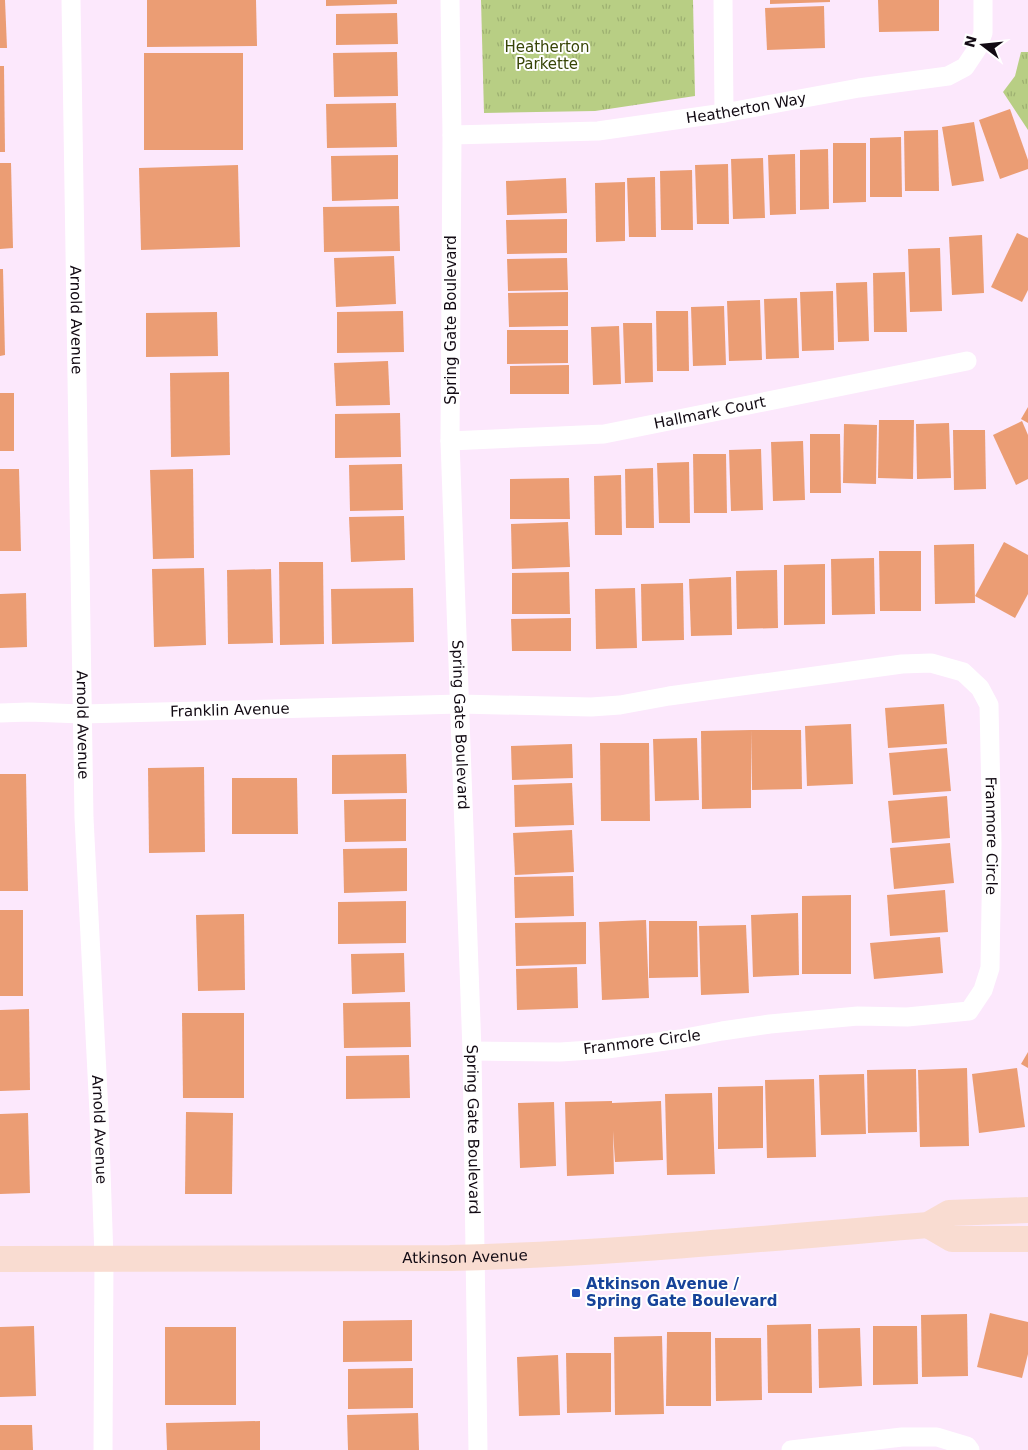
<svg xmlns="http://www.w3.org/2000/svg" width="1028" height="1450" font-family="'DejaVu Sans',sans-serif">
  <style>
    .park { fill: url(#park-tufts) }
    .building { fill: #eb9d74 }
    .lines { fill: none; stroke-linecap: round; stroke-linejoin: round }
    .street { stroke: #fff; stroke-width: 19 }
    .secondary { stroke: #f9dcd1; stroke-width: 26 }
    .transit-dot { fill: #1a4fb4; stroke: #fff; stroke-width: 2 }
    .labels { text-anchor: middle; stroke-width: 4; stroke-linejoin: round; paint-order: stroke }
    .park-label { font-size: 15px; fill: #374406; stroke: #fff }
    .street-label { font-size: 15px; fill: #120a13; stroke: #fff }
    .transit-label { font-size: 15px; font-weight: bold; fill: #164399; stroke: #fff; text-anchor: start }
  </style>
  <defs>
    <pattern id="park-tufts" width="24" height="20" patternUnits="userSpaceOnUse" patternTransform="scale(1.25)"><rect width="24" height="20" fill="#b8ce84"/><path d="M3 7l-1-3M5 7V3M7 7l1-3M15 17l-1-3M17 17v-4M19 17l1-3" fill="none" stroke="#9db071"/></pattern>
  </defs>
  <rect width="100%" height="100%" fill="#fce8fc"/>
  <g class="park">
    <polygon points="481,0 693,0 695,96 595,111 484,113"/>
    <polygon points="1021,52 1028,52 1028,130 1003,92 1015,76"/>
  </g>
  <g class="building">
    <polygon points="0,0 5,0 7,48 0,48"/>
    <polygon points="147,0 256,0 257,46 147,47"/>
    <polygon points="326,0 397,0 397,4 326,6"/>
    <polygon points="770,0 830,0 830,2 770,4"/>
    <polygon points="878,0 939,0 939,31 879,32"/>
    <polygon points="824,6 825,48 767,50 765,8"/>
    <polygon points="397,13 398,44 336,45 336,14"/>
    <polygon points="397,52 398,96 334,97 333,53"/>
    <rect x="144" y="53" width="99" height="97"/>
    <polygon points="0,66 4,66 5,152 0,152"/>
    <polygon points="396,103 397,147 327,148 326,104"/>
    <polygon points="1010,109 1028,160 1028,169 1000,179 979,120"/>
    <polygon points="974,122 984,181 952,186 942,127"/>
    <polygon points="938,130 939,191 905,191 904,131"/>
    <polygon points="901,137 902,197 870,197 870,138"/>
    <polygon points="833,143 866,143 866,202 833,203"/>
    <polygon points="828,149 829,209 800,210 800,150"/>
    <polygon points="795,154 796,214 770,215 768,155"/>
    <polygon points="398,155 398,199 332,201 331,156"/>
    <polygon points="763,158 765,218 733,219 731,159"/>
    <polygon points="0,163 11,163 13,248 0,249"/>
    <polygon points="728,164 729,224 697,224 695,165"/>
    <polygon points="238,165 240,247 141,250 139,168"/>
    <polygon points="692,170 693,230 661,230 660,171"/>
    <polygon points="655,177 656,237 629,237 627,178"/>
    <polygon points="566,178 567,213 507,215 506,181"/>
    <polygon points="625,182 625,241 596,242 595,183"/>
    <polygon points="399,206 400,251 324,252 323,207"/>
    <polygon points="567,219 567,253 507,254 506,220"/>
    <polygon points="1017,233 1028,238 1028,290 1022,302 991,287"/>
    <polygon points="982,235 984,293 952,295 949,237"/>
    <polygon points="940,248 942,311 910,312 908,249"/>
    <polygon points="394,256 396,304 336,307 334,258"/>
    <polygon points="567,258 568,290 508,291 507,259"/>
    <polygon points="0,269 3,269 5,355 0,356"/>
    <polygon points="905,272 907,332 874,332 873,273"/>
    <polygon points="867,282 869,341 838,342 836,283"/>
    <polygon points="833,291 834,350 802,351 800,292"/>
    <polygon points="568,292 568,326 509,327 508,293"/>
    <polygon points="797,298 799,358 766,359 764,299"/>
    <polygon points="760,300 762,360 729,361 727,301"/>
    <polygon points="724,306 726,365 693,366 691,307"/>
    <polygon points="403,311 404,352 337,353 337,312"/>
    <polygon points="656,311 688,311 689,371 657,371"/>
    <polygon points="217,312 218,356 146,357 146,313"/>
    <polygon points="623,323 652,323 653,382 625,383"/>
    <polygon points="619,326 621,384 593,385 591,327"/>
    <polygon points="507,330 568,330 568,363 507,364"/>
    <polygon points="388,361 390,405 336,406 334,363"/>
    <polygon points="569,365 569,394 510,394 510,366"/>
    <polygon points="229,372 230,455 171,457 170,373"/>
    <rect x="0" y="393" width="14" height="58"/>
    <polygon points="1028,407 1028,423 1021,419"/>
    <polygon points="400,413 401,457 335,458 335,414"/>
    <polygon points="879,420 914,420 913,479 878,478"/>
    <polygon points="1022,421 1028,435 1028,479 1016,485 993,435"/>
    <polygon points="949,423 951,478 917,479 916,424"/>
    <polygon points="844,424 877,425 876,484 843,483"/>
    <polygon points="953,430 985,430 986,489 954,490"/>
    <polygon points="810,434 840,434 841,493 810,493"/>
    <polygon points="803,441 805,500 773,501 771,442"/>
    <polygon points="761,449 763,510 731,511 729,450"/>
    <polygon points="693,454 726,454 727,513 694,513"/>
    <polygon points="689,462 690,523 659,523 657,463"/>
    <polygon points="402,464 403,510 350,511 349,465"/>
    <polygon points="653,468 654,528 626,528 625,469"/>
    <polygon points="0,469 19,469 21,551 0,551"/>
    <polygon points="193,469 194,558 153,559 150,470"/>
    <polygon points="621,475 622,535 595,535 594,476"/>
    <polygon points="569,478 570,519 510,519 510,479"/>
    <polygon points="404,516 405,560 351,562 349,517"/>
    <polygon points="568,522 570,567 512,569 511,524"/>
    <polygon points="1004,542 1028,555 1028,594 1015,618 975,596"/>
    <polygon points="974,544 975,603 935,604 934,545"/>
    <polygon points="879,551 921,551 921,611 880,611"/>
    <polygon points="874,558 875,614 832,615 831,559"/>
    <polygon points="279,562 323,562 324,644 280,645"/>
    <polygon points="825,564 825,624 784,625 784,565"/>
    <polygon points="204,568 206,645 154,647 152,569"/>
    <polygon points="271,569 273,643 228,644 227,570"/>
    <polygon points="777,570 778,628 737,629 736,571"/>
    <polygon points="569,572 570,614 512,614 512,573"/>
    <polygon points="731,577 732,635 691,636 689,579"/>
    <polygon points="683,583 684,640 642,641 641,584"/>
    <polygon points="413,588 414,642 332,644 331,589"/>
    <polygon points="635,588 637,648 596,649 595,589"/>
    <polygon points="26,593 27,647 0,648 0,594"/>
    <polygon points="571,618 571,651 512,651 511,619"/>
    <polygon points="944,704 947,744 888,748 885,708"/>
    <polygon points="851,724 853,784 807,786 805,726"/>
    <polygon points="751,730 801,730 802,789 752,790"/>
    <polygon points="751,730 751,808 702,809 701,731"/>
    <polygon points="697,738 699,800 655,801 653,739"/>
    <polygon points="600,743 649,743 650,821 601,821"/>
    <polygon points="572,744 573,778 512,780 511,746"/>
    <polygon points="947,748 951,791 893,795 889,753"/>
    <polygon points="406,754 407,793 332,794 332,755"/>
    <polygon points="204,767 205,852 149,853 148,768"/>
    <polygon points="0,774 26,774 28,891 0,891"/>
    <polygon points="232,778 297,778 298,834 232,834"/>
    <polygon points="572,783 574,825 515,827 514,785"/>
    <polygon points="947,796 950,838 892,843 888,801"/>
    <polygon points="406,799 406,841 345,842 344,800"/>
    <polygon points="572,830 574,872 515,875 513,833"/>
    <polygon points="950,843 954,883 894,889 890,848"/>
    <polygon points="407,848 407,891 344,893 343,849"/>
    <polygon points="573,876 574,916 515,918 514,877"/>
    <polygon points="945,890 948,932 890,936 887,895"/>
    <polygon points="851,895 851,974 802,974 802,896"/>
    <polygon points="406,901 406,943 338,944 338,902"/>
    <rect x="0" y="910" width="23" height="86"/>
    <polygon points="798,913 799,975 753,977 751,915"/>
    <polygon points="244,914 245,990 198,991 196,915"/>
    <polygon points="646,920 649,998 602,1000 599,922"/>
    <polygon points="649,921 697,921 698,977 649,978"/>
    <polygon points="586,922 586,964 516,966 515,923"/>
    <polygon points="746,925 749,993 701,995 699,926"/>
    <polygon points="940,937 943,973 874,979 870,943"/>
    <polygon points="404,953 405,992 352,994 351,954"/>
    <polygon points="577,967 578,1008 517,1010 516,969"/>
    <polygon points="410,1002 411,1047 344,1048 343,1003"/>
    <polygon points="29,1009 30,1090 0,1091 0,1010"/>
    <polygon points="182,1013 244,1013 244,1098 183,1098"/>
    <polygon points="1028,1052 1028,1068 1021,1064"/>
    <polygon points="409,1055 410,1098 346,1099 346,1056"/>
    <polygon points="967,1068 969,1146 920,1147 918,1070"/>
    <polygon points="1017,1068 1025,1127 979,1133 972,1074"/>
    <polygon points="916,1069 917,1132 868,1133 867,1070"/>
    <polygon points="864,1074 866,1134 821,1135 819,1075"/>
    <polygon points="814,1079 816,1157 767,1158 765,1080"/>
    <polygon points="763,1086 763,1148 718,1149 718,1087"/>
    <polygon points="712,1093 715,1174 667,1175 665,1094"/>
    <polygon points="612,1101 612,1103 661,1101 663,1160 615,1162 613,1131 614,1174 567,1176 565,1102"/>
    <polygon points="554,1102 556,1166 520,1168 518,1103"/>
    <polygon points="186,1112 233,1113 232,1194 185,1194"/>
    <polygon points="28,1113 30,1193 0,1194 0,1114"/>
    <polygon points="990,1313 1028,1322 1028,1354 1022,1378 977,1367"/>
    <polygon points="967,1314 968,1376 922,1377 921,1315"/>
    <polygon points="412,1320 412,1361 343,1362 343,1321"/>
    <polygon points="811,1324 812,1393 768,1393 767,1325"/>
    <polygon points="34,1326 36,1396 0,1397 0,1327"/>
    <polygon points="873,1326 917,1326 918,1384 873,1385"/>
    <rect x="165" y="1327" width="71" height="78"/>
    <polygon points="860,1328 862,1386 819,1388 818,1329"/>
    <polygon points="667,1332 711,1332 711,1406 666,1406"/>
    <polygon points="662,1336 664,1414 615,1415 614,1337"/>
    <polygon points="715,1338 761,1338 762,1400 716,1401"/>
    <polygon points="566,1353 611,1353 611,1412 567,1413"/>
    <polygon points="558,1355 560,1415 519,1416 517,1357"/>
    <polygon points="413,1368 413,1408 348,1409 348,1369"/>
    <polygon points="418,1413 419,1450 348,1450 347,1415"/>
    <polygon points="260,1421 260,1450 167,1450 166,1423"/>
    <polygon points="0,1425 32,1425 33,1450 0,1450"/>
  </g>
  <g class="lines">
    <g class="street">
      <path id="s1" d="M71 0 84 818 99 1113 104 1258 103 1450"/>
      <path id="s2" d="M450 0 452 135 450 441 472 1051 478 1450"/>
      <polyline points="723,0 724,113"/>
      <path id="s3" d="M452 135 598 131 724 113 859 88 948 76 965 67 977 49 983 33V0"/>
      <path id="s4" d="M450 441 604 434 967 361"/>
      <path id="s5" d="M0 713 29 712 82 714 460 704 591 707 620 705 669 696 902 664 931 663 963 672 980 688 989 705 992 844 990 968 983 990 969 1011 907 1017 858 1016 770 1024 722 1031 680 1039 607 1049 560 1052 472 1051"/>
      <polyline points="791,1450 902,1437 937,1437 967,1446 970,1450"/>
    </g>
    <g class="secondary">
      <polyline points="928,1225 952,1239 1028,1239"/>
      <path id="s6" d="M0 1259 450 1258C610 1254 769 1238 928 1225L949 1213 1028 1210"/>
    </g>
  </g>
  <rect class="transit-dot" x="571" y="1288" width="10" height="10" rx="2.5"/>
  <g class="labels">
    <g class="park-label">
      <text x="547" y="52">Heatherton<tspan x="547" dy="17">Parkette</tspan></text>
    </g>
    <g class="street-label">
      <text dy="5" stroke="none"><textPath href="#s3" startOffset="296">Heatherton Way</textPath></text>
      <text dy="5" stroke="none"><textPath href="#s1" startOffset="320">Arnold Avenue</textPath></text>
      <text transform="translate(451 320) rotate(-90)" y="5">Spring Gate Boulevard</text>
      <text dy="5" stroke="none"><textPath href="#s4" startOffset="262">Hallmark Court</textPath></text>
      <text dy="5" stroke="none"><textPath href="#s5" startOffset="230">Franklin Avenue</textPath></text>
      <text dy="5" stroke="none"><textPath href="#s1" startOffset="725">Arnold Avenue</textPath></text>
      <text dy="5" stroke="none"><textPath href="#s2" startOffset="725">Spring Gate Boulevard</textPath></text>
      <text dy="5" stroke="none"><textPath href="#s5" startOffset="1141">Franmore Circle</textPath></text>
      <text transform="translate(642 1042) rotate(-7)" y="5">Franmore Circle</text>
      <text dy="5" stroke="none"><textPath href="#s1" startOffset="1130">Arnold Avenue</textPath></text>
      <text dy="5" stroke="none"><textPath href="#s2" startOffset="1130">Spring Gate Boulevard</textPath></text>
      <text dy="5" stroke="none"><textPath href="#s6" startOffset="465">Atkinson Avenue</textPath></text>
    </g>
    <g class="transit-label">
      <text x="586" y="1289">Atkinson Avenue /<tspan x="586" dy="17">Spring Gate Boulevard</tspan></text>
    </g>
  </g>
  <g transform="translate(983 45) rotate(286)" stroke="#ffffff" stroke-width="4" paint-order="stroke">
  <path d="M0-4L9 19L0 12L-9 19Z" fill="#120a13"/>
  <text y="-8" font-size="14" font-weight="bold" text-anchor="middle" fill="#120a13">N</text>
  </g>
</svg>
